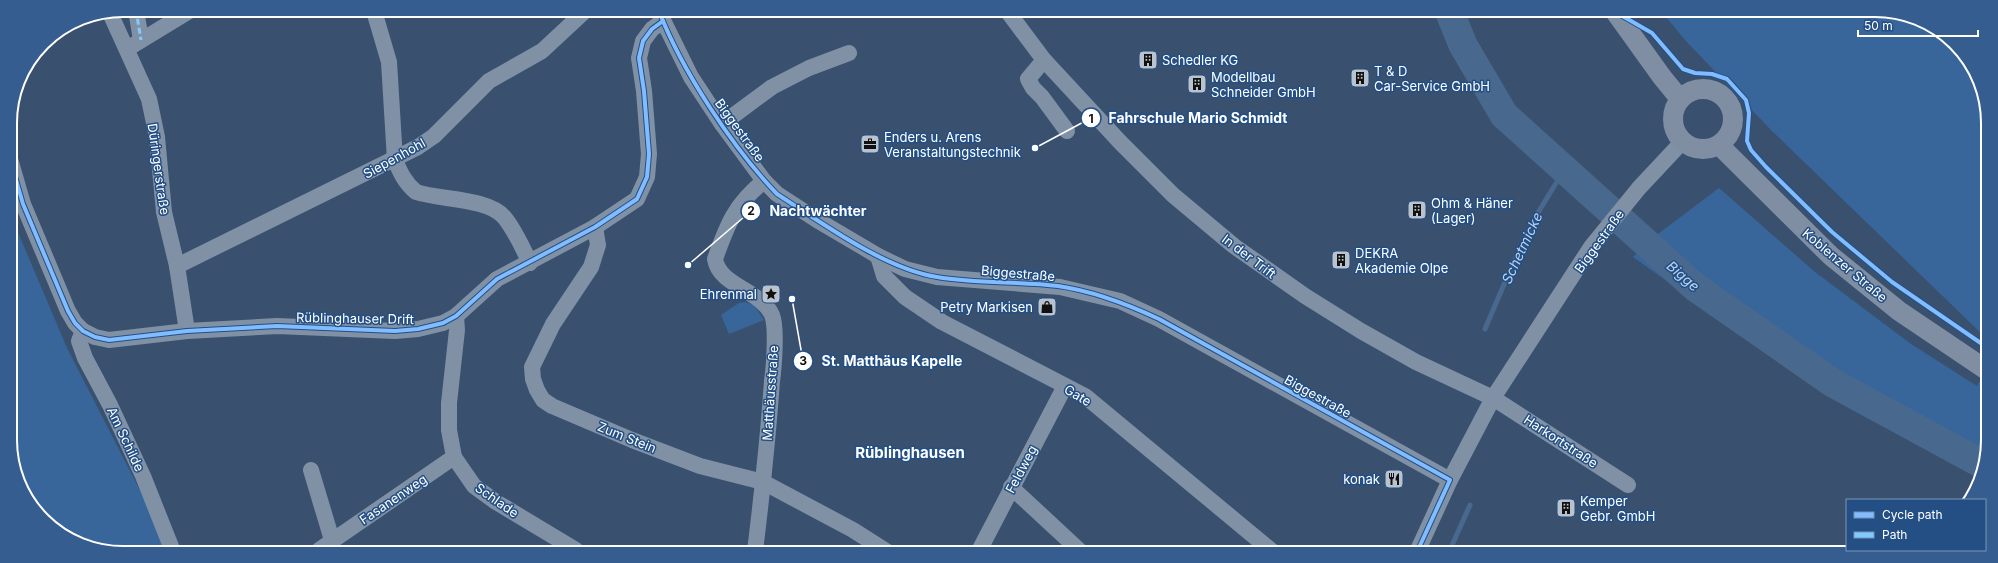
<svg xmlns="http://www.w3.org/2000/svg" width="1998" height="563" font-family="Inter,sans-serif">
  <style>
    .green { fill: #38669b }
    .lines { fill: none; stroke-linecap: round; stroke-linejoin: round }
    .stream { stroke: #48688e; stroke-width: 5 }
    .river { stroke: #48688e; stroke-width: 29 }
    .minor { stroke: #8091a5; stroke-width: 16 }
    .major { stroke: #7f8ea2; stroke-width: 20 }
    .quiet { stroke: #80caff; stroke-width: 3; stroke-dasharray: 6 3; stroke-linecap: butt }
    .cycleway-casing { stroke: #234f85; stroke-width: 6 }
    .cycleway { stroke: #80bcff; stroke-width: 4 }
    .labels { text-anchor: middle; stroke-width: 3; stroke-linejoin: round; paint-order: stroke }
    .poi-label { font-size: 13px; fill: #fff; stroke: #234f85; text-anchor: start }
    .street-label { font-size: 13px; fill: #fff; stroke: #234f85 }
    .water-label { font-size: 14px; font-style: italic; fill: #b9d3f0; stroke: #234f85 }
    .quarter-label { font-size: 15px; font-weight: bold; fill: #fff; stroke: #234f85 }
    .rim { fill: none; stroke: #fff; stroke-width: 2 }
    .leader { fill: none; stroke: #fff; stroke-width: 1.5 }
    .callout-dot { fill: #fff; stroke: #234f85; stroke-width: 1.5 }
    .mark-label { font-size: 12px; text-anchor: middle; font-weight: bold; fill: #111 }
    .callout-label { font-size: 14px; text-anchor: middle; font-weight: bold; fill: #fff; stroke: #234f85; stroke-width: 3; stroke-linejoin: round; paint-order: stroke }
  </style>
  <rect width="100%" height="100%" fill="#39516f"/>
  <g class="green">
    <polygon points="1663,13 1904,14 1960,48 1986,101 1985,337 1771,130 1685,40"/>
    <polygon points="1719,188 1815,272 1911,344 1977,386 1985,371 1984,469 1981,476 1812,384 1633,257 1654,237"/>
    <polygon points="11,216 67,348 170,549 94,549 38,515 12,462"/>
    <polygon points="745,302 754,305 764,320 729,334 721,315 739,303"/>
  </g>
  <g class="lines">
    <g class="stream">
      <polyline points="1485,329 1508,275 1536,216 1564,170"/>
      <polyline points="1449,552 1470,505"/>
    </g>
    <polyline class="river" points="1450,13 1463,45 1504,115 1695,287 1833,383 1984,465"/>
    <g class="minor">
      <polyline points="136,10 141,40"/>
      <path d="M374 11 389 62 395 160C400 172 405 183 416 192 440 200 488 198 504 217 515 230 522 247 530 263"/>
      <polyline points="659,12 691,77 722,124 764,181 777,194 817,220 878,256 905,269 937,277 1060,287 1120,301 1159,319 1450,480"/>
      <polyline points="1008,12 1044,60 1120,142 1173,195 1234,246 1305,296 1361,331 1416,362 1493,398 1628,485"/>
      <polyline points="110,13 149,99 157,137 164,212 177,266 187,331"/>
      <polyline points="127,49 191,10"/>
      <polyline points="1044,60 1028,79 1033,88 1042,97 1067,131"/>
      <polyline points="722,124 772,87 809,68 849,53"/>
      <polyline points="10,159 23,204 68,311 75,323 83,331 95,337 109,340 187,331 277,326 395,331 418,329 443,323 456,316 497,279 595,227 637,199 647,177 649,154 644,91 639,58 643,41 652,29 663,21"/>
      <polyline points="595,227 598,245 591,267 553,324 532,367 533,379 537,390 543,400 552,406 632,440 700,466 763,482 853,530 886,551"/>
      <polyline points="878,256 884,276 905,297 942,322 1085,396 1273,552"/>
      <polyline points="177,266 418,147 434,136 489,81 542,51 585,11"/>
      <polyline points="456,316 457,330 449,403 449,430 454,457 474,486 496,502 576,550"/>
      <polyline points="83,331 79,341 85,358 110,405 143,476 172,549"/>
      <polyline points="311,470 332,540"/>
      <polyline points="1011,487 1080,551"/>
      <polyline points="319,550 454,457"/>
      <path d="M755 551C762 494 768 438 772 381 774 367 777 327 772 315 761 290 719 286 715 259 727 225 735 204 764 181"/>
      <polyline points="979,551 1065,386"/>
      <polyline points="1417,552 1450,480 1493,398 1591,247 1639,188 1683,141"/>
    </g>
    <g class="major">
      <polyline points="1616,13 1662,77 1680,99"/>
      <circle cx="1703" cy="119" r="30"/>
      <polyline points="1719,145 1831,256 1899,311 1985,369"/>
    </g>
    <polyline class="quiet" points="136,10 141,40"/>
    <g class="cycleway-casing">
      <g id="cycleway">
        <path d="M659 11C682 71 733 148 777 194 822 223 885 269 937 277 977 284 1019 281 1058 286 1093 291 1127 304 1159 319L1450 480 1417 552"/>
        <polyline points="1617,13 1652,33 1683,69 1695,73 1712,74 1727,79 1746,100 1749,113 1747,141 1751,150 1766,167 1832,232 1892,282 1985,346"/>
        <polyline points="10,159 23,204 68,311 75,323 83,331 95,337 109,340 187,331 277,326 395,331 418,329 443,323 456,316 497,279 595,227 637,199 647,177 649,154 644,91 639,58 643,41 652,29 663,21"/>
      </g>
    </g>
    <use href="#cycleway" class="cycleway"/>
  </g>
  <defs>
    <g id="building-square" transform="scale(1)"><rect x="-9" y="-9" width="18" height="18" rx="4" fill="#bac2cd" stroke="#234f85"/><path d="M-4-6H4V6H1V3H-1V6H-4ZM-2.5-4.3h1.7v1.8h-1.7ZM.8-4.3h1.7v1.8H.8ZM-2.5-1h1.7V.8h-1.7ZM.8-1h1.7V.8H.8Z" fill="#111"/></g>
    <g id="office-square" transform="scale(1)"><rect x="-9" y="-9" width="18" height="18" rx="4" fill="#bac2cd" stroke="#234f85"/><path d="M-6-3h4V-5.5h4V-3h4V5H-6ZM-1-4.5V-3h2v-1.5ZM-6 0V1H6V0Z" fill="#111"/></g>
    <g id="sight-square" transform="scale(1)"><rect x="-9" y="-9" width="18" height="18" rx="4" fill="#bac2cd" stroke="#234f85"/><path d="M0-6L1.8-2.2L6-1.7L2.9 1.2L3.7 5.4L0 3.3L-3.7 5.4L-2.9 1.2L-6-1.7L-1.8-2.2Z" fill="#111"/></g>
    <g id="shop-square" transform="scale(1)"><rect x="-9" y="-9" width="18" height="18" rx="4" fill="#bac2cd" stroke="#234f85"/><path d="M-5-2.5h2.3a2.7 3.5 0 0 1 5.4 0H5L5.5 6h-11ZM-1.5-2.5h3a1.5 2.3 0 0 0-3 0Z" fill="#111"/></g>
    <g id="restaurant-square" transform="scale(1)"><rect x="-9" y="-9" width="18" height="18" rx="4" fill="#bac2cd" stroke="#234f85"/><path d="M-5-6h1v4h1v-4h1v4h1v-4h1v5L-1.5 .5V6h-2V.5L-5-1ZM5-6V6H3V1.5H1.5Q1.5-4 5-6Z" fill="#111"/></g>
  </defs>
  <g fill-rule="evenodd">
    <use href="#building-square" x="1148" y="60"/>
    <use href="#building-square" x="1360" y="78"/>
    <use href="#building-square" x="1197" y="84"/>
    <use href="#office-square" x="870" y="144"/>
    <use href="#building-square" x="1417" y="210"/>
    <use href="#building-square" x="1341" y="260"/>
    <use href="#sight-square" x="771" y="294"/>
    <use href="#shop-square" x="1047" y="307"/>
    <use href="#restaurant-square" x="1394" y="479"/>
    <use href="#building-square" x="1566" y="508"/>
  </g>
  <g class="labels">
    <g class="poi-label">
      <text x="1162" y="65">Schedler KG</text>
      <text x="1374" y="76">T &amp; D<tspan x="1374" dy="15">Car-Service GmbH</tspan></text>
      <text x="1211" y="82">Modellbau<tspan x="1211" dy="15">Schneider GmbH</tspan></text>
      <text x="884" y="142">Enders u. Arens<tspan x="884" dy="15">Veranstaltungstechnik</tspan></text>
      <text x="1431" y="208">Ohm &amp; Häner<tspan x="1431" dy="15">(Lager)</tspan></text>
      <text x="1355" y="258">DEKRA<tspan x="1355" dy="15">Akademie Olpe</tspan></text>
      <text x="757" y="299" text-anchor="end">Ehrenmal</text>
      <text x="1033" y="312" text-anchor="end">Petry Markisen</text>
      <text x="1380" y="484" text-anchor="end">konak</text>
      <text x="1580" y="506">Kemper<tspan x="1580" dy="15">Gebr. GmbH</tspan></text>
    </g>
    <g class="street-label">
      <text transform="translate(740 130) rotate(54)" y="5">Biggestraße</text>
      <text transform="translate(394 158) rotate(-29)" y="5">Siepenhohl</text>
      <text transform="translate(159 169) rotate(82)" y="5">Düringerstraße</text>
      <text transform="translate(1599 241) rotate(-54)" y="5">Biggestraße</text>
      <text transform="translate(1249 256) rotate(37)" y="5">In der Trift</text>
      <text transform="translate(1845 265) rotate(40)" y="5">Koblenzer Straße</text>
      <text transform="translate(1018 273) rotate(5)" y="5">Biggestraße</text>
      <text transform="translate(355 318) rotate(1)" y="5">Rüblinghauser Drift</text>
      <text transform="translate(770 393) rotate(-86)" y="5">Matthäusstraße</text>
      <text transform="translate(1078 395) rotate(31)" y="5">Gate</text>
      <text transform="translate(1318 396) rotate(29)" y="5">Biggestraße</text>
      <text transform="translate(627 437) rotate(22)" y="5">Zum Stein</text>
      <text transform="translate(126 439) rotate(65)" y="5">Am Schilde</text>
      <text transform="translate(1561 441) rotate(33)" y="5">Harkortstraße</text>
      <text transform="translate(1021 469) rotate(-62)" y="5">Feldweg</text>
      <text transform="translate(393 499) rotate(-34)" y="5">Fasanenweg</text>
      <text transform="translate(497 500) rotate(35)" y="5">Schlade</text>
    </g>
    <g class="water-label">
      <text transform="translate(1522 248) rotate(-65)" y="5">Schetmicke</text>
      <text transform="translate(1683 276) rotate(41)" y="5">Bigge</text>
    </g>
    <g class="quarter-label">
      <text x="910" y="458">Rüblinghausen</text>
    </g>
  </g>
  <path d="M0 0H1998V563H0ZM123 17H1875A106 106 0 0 1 1981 123V440A106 106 0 0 1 1875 546H123A106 106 0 0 1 17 440V123A106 106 0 0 1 123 17Z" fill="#355d8f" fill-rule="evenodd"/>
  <path class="rim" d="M123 17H1875A106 106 0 0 1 1981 123V440A106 106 0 0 1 1875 546H123A106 106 0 0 1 17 440V123A106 106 0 0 1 123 17Z"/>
  <path class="leader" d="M1035 148L1091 118M688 265L751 211M792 299L803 361"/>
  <g class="callout-dot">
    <circle cx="1035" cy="148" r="4"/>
    <circle cx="688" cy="265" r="4"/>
    <circle cx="792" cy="299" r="4"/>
    <circle cx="1091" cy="118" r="10"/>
    <circle cx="751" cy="211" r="10"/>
    <circle cx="803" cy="361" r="10"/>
  </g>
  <g class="mark-label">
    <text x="1091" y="123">1</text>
    <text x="751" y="215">2</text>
    <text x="803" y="365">3</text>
  </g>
  <g class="callout-label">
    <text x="1198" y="123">Fahrschule Mario Schmidt</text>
    <text x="818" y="216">Nachtwächter</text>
    <text x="892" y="366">St. Matthäus Kapelle</text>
  </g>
  <rect x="1846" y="499" width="140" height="52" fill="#234f85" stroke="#7b95b6"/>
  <rect x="1854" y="512" width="20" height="6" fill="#80bcff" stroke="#7b95b6"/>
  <text x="1882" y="519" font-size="12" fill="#ffffff">Cycle path</text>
  <rect x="1854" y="532" width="20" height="6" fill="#80caff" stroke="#7b95b6"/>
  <text x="1882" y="539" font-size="12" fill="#ffffff">Path</text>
  <path d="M1858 30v6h120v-6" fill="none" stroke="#ffffff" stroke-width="2"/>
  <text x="1864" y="30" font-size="12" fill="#ffffff" stroke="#234f85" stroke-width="3" paint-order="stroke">50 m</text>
</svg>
